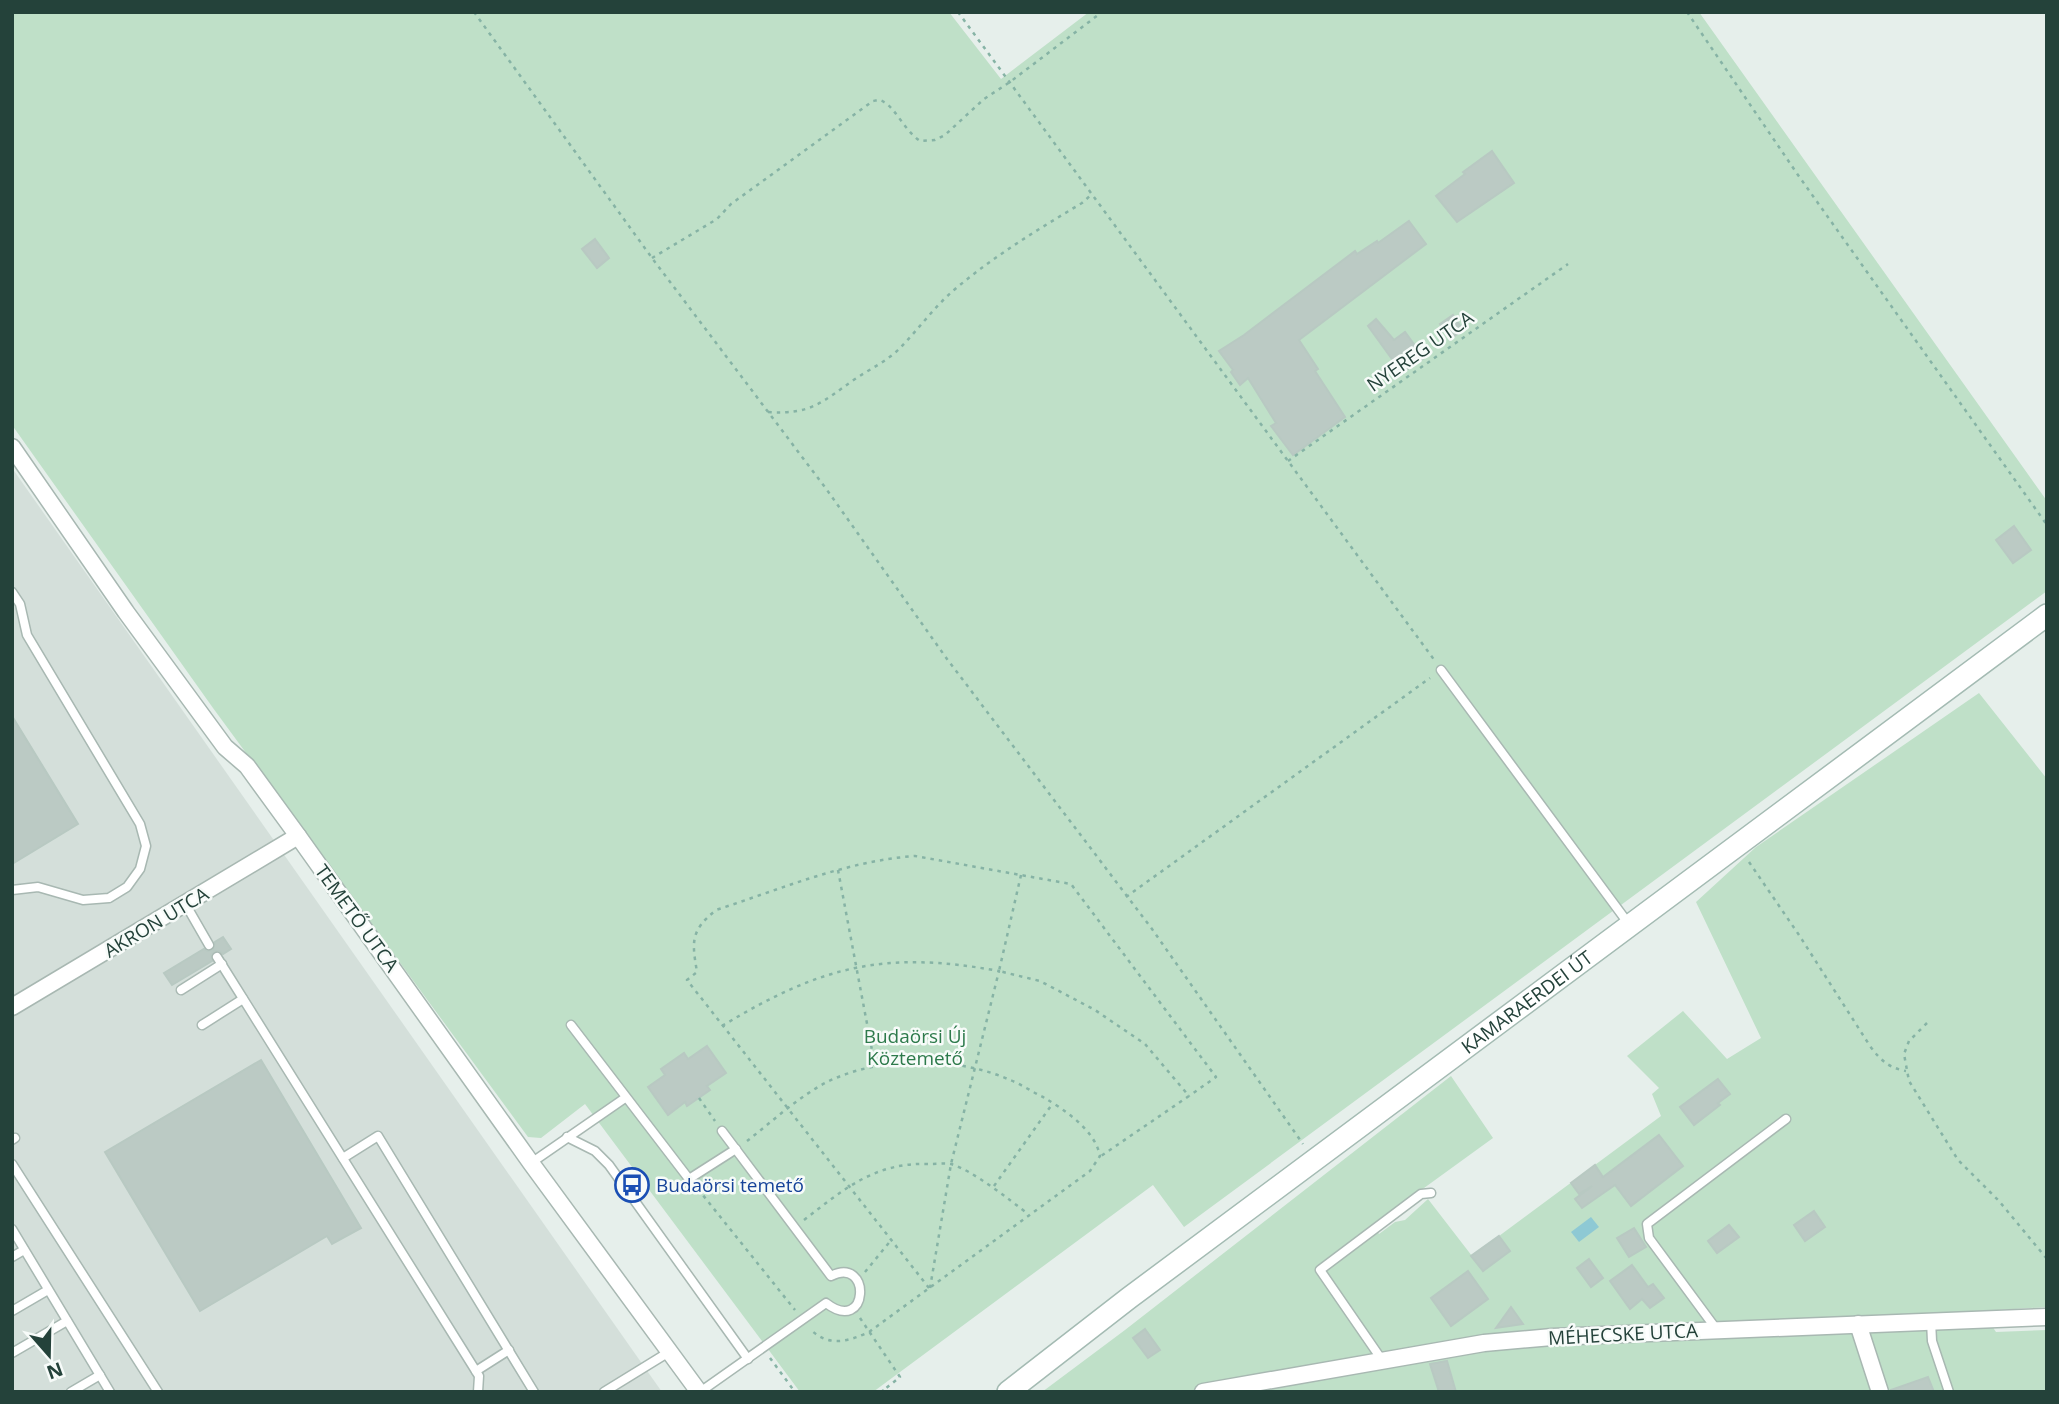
<svg xmlns="http://www.w3.org/2000/svg" width="2059" height="1404" font-family="'Open Sans',sans-serif">
  <style>
    .built { fill: #d4dfda }
    .green { fill: #bfe0c8 }
    .water { fill: #8ec9d4 }
    .building { fill: #bbcac4; stroke: #b8c9c2; stroke-width: 2 }
    .lines { fill: none; stroke-linecap: round; stroke-linejoin: round }
    .lane-casing { stroke: #a8b8b2; stroke-width: 11 }
    .street-casing { stroke: #a8b8b2; stroke-width: 19 }
    .secondary-casing { stroke: #a4bbb3; stroke-width: 24 }
    .path { stroke: #86b3a5; stroke-width: 2.5; stroke-dasharray: 3.5 5; stroke-linecap: butt }
    .lane { stroke: #fff; stroke-width: 8 }
    .street { stroke: #fff; stroke-width: 16 }
    .secondary { stroke: #fff; stroke-width: 21 }
    .labels { text-anchor: middle; stroke-width: 5; stroke-linejoin: round; paint-order: stroke }
    .street-label { font-size: 19px; fill: #24423a; stroke: #f7fbf9 }
    .park-label { font-size: 19px; fill: #2d7a4b; stroke: #f7fbf9 }
    .transit-label { font-size: 19px; fill: #164399; stroke: #f7fbf9; text-anchor: start }
  </style>
  <rect width="100%" height="100%" fill="#e6efeb"/>
  <polygon class="built" points="12,468 662,1392 12,1392"/>
  <g class="green">
    <polygon points="12,12 949,12 1001,79 1089,12 1699,12 2047,501 2047,591 1184,1227 1153,1185 873,1392 800,1392 585,1104 541,1138 528,1137 213,708 12,425"/>
    <polygon points="1979,693 2047,779 2047,1307 1982,1311 1996,1332 2047,1330 2047,1392 1042,1392 1125,1330 1451,1076 1493,1138 1373,1225 1379,1234 1395,1222 1405,1220 1428,1199 1472,1256 1661,1116 1652,1094 1659,1088 1627,1056 1683,1011 1727,1059 1761,1038 1696,902 1756,847"/>
  </g>
  <polygon class="water" points="1591,1217 1599,1227 1579,1242 1571,1232"/>
  <g class="building">
    <polygon points="1492,151 1514,183 1457,222 1436,196 1465,174 1463,172"/>
    <polygon points="1409,221 1426,244 1299,340 1318,369 1315,371 1345,417 1293,455 1271,426 1276,423 1248,378 1240,385 1231,372 1233,370 1219,351 1244,335 1355,251 1357,254 1377,241 1378,243"/>
    <polygon points="595,239 609,258 597,268 582,249"/>
    <polygon points="1453,315 1463,330 1450,339 1440,324"/>
    <polygon points="1376,319 1394,340 1405,332 1424,358 1402,373 1368,326"/>
    <polygon points="2014,526 2031,550 2013,563 1996,540"/>
    <polygon points="12,716 78,824 12,864"/>
    <polygon points="223,937 231,949 223,954 219,951 214,951 211,955 212,961 172,985 164,973 204,949 208,951 213,950 215,942"/>
    <polygon points="707,1046 726,1073 707,1086 710,1090 687,1106 685,1102 668,1115 648,1087 665,1075 661,1069 684,1053 688,1059"/>
    <polygon points="261,1060 361,1228 332,1244 327,1236 200,1311 105,1152"/>
    <polygon points="1718,1079 1730,1094 1718,1103 1720,1105 1694,1125 1680,1107"/>
    <polygon points="1659,1135 1683,1166 1631,1206 1615,1185 1582,1208 1575,1199 1592,1186 1579,1194 1571,1183 1595,1165 1603,1177"/>
    <polygon points="1814,1211 1825,1227 1805,1241 1794,1225"/>
    <polygon points="1729,1225 1739,1237 1717,1253 1708,1241"/>
    <polygon points="1634,1228 1646,1247 1629,1257 1617,1238"/>
    <polygon points="1499,1236 1510,1251 1483,1271 1471,1256"/>
    <polygon points="1589,1259 1603,1278 1591,1287 1577,1268"/>
    <polygon points="1632,1265 1648,1287 1653,1284 1664,1298 1650,1308 1642,1299 1630,1309 1610,1281"/>
    <polygon points="1468,1271 1488,1299 1451,1326 1431,1298"/>
    <polygon points="1511,1307 1523,1324 1496,1328"/>
    <polygon points="1145,1329 1160,1350 1148,1358 1133,1338"/>
    <polygon points="1447,1361 1456,1392 1439,1392 1430,1364"/>
    <polygon points="1928,1377 1934,1392 1891,1392 1891,1390"/>
  </g>
  <g class="lines">
    <g class="lane-casing">
      <g id="lane">
        <polyline points="12,592 20,604 27,635 140,824 146,846 140,869 127,887 109,898 83,900 38,887 12,890"/>
        <polyline points="1441,670 1628,923"/>
        <polyline points="186,905 209,945"/>
        <polyline points="217,957 479,1376 478,1392"/>
        <polyline points="181,990 222,964"/>
        <polyline points="202,1025 243,999"/>
        <polyline points="571,1025 689,1179 736,1149"/>
        <polyline points="567,1137 595,1151 609,1165 748,1359"/>
        <polyline points="12,1140 15,1138"/>
        <polyline points="343,1158 378,1136 534,1392"/>
        <polyline points="531,1163 625,1098"/>
        <polyline points="12,1164 158,1392"/>
        <polyline points="12,1229 110,1392"/>
        <polyline points="12,1257 24,1250"/>
        <polyline points="12,1311 48,1290"/>
        <polyline points="1931,1321 1932,1341 1949,1392"/>
        <polyline points="1717,1330 1649,1238 1647,1224 1786,1119"/>
        <polyline points="12,1353 67,1321"/>
        <polyline points="1382,1360 1320,1270 1421,1194 1431,1193"/>
        <polyline points="476,1371 509,1350"/>
        <polyline points="71,1392 100,1375"/>
        <polyline points="604,1392 669,1352"/>
        <path d="M700 1392 826 1303C869 1336 872 1255 831 1276L722 1131"/>
      </g>
    </g>
    <g class="street-casing">
      <g id="street">
        <polyline points="12,447 126,612 225,747 247,766 298,836 531,1163 699,1392"/>
        <polyline points="12,1007 298,836"/>
        <polyline points="1858,1324 1880,1392"/>
        <polyline points="1203,1392 1484,1343 1552,1337 2047,1317"/>
      </g>
    </g>
    <g class="secondary-casing">
      <g id="secondary">
        <path id="s1" d="M1008 1392 1129 1298 2047 615"/>
      </g>
    </g>
    <g class="path">
      <polyline points="474,12 652,258 827,490 947,659 1152,929 1303,1144"/>
      <polyline points="958,12 1435,661"/>
      <polyline points="1687,12 1798,175 2047,525"/>
      <path d="M652 258 717 219 731 204 873 101C878 100 880 99 884 102 896 109 905 131 920 141L935 140 945 135 984 99 1010 82 1102 12"/>
      <path d="M768 412C811 415 822 402 855 379 870 369 887 361 899 349 918 330 934 307 954 290 994 256 1037 230 1082 203L1092 194"/>
      <polyline points="1288,461 1568,264"/>
      <path d="M1749 862 1799 935 1870 1046C1880 1060 1889 1068 1906 1071"/>
      <polyline points="838,870 875,1066"/>
      <polyline points="1021,875 999,971 1040,981 1095,1010 1145,1044 1189,1096 1101,1156"/>
      <polyline points="1126,897 1430,678"/>
      <polyline points="1927,1023 1909,1041 1904,1054 1909,1081 1958,1160 1999,1201 2047,1259"/>
      <path d="M722 1026C821 966 884 950 999 971L951 1164 930 1288"/>
      <polyline points="699,1098 715,1121"/>
      <path d="M747 1141C773 1121 799 1096 829 1081 882 1056 956 1056 1010 1080 1021 1084 1032 1092 1043 1097 1065 1110 1095 1130 1100 1156L1090 1171 869 1332C847 1342 828 1347 810 1329"/>
      <polyline points="994,1186 1053,1103"/>
      <polyline points="698,1189 795,1310"/>
      <path d="M804 1220C844 1189 875 1162 929 1164 936 1164 944 1163 951 1164 972 1170 1010 1200 1028 1214"/>
      <polyline points="865,1272 892,1239"/>
      <path d="M929 1288 687 980 697 972C692 942 690 931 716 910 781 889 846 861 915 856L1071 884 1216 1077 1189 1096"/>
      <polyline points="860,1318 900,1377 885,1389"/>
      <polyline points="770,1358 795,1392"/>
      <polyline points="881,1392 885,1389 887,1392"/>
    </g>
    <use href="#lane" class="lane"/>
    <use href="#street" class="street"/>
    <use href="#secondary" class="secondary"/>
  </g>
  <defs>
    <g id="bus-ring" transform="scale(1.75)"><circle r="9.5" fill="#f7fbf9" stroke="#1a4fb4" stroke-width="1.5"/><path d="M-5-6H5V4H4V6H2V4H-2V6H-4V4H-5ZM-3.5-4V0h7V-4ZM-3.5 1.2v1.5H-2V1.2ZM2 1.2v1.5H3.5V1.2Z" fill="#1a4fb4"/></g>
  </defs>
  <g fill-rule="evenodd">
    <use href="#bus-ring" x="632" y="1185"/>
  </g>
  <g class="labels">
    <g class="street-label">
      <text transform="translate(1420 351) rotate(-35)" y="7">NYEREG UTCA</text>
      <text transform="translate(357 918) rotate(54)" y="7">TEMETŐ UTCA</text>
      <text transform="translate(156 922) rotate(-31)" y="7">AKRON UTCA</text>
      <text dy="7" stroke="none"><textPath href="#s1" startOffset="649">KAMARAERDEI ÚT</textPath></text>
      <text transform="translate(1623 1334) rotate(-3)" y="7">MÉHECSKE UTCA</text>
    </g>
    <g class="park-label">
      <text x="915" y="1043">Budaörsi Új<tspan x="915" dy="22">Köztemető</tspan></text>
    </g>
    <g class="transit-label">
      <text x="656" y="1192">Budaörsi temető</text>
    </g>
  </g>
  <rect width="2059" height="1404" fill="none" stroke="#24423a" stroke-width="28"/>
  <g transform="translate(49 1355) rotate(160)" stroke="#f7fbf9" stroke-width="5" paint-order="stroke">
  <path d="M0-5L12 26L0 18L-12 26Z" fill="#24423a"/>
  <text y="-10" font-size="19" font-weight="bold" text-anchor="middle" fill="#24423a">N</text>
  </g>
</svg>
